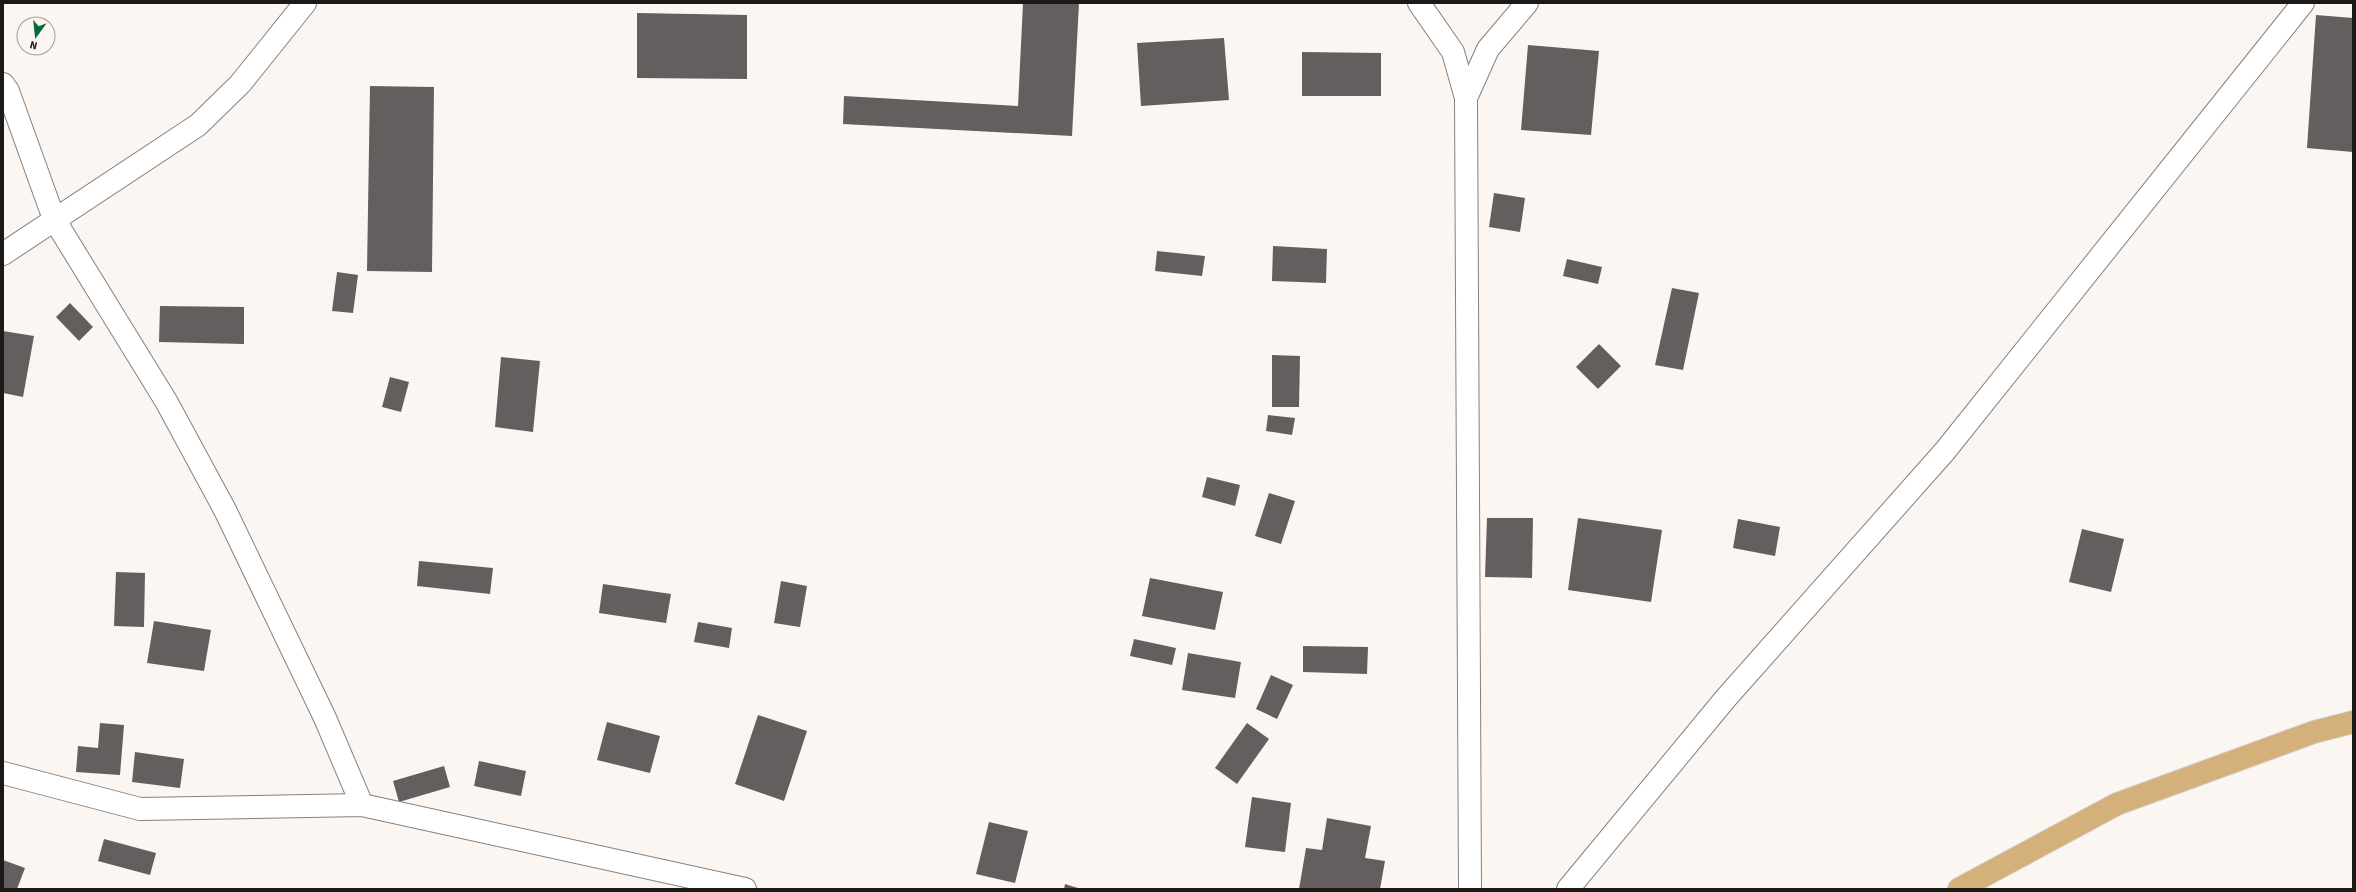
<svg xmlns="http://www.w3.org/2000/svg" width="2356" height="892" font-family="'Source Sans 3',sans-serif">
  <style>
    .building { fill: #645e5e }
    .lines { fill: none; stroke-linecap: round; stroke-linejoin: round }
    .minor-casing { stroke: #85807d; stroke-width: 24 }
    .major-casing { stroke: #d2d1d1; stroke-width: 24 }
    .minor { stroke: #fff; stroke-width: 22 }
    .major { stroke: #d4b17b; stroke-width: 22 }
  </style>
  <rect width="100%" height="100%" fill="#fcf6f3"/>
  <g class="building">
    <polygon points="1023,3 1079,3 1072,136 843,124 844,96 1018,106"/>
    <polygon points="637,13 747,15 747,79 637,78"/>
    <polygon points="2316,15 2353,18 2353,152 2307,148"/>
    <polygon points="1224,38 1229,100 1141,106 1137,43"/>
    <polygon points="1528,45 1599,51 1591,135 1521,130"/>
    <polygon points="1302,52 1381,53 1381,96 1302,96"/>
    <polygon points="370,86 434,87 432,272 367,271"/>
    <polygon points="1494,193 1525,198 1520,232 1489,227"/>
    <polygon points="1273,246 1327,249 1326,283 1272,281"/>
    <polygon points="1157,251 1205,256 1202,276 1155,271"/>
    <polygon points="1567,259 1602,267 1598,284 1563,276"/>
    <polygon points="337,272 358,275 353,313 332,311"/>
    <polygon points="1672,288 1699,293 1683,370 1655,365"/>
    <polygon points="70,303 93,327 79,341 56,317"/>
    <polygon points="160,306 244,307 244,344 159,342"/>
    <polygon points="3,331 34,336 23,397 3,393"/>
    <polygon points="1599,344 1621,366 1598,389 1576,367"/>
    <polygon points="1272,355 1300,356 1299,407 1272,407"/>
    <polygon points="501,357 540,361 533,432 495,427"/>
    <polygon points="390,377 409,382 401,412 382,407"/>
    <polygon points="1268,415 1295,418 1292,435 1266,431"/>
    <polygon points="1207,477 1240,485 1235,506 1202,497"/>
    <polygon points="1269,493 1295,501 1281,544 1255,536"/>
    <polygon points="1487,518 1533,518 1532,578 1485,577"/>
    <polygon points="1578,518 1662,530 1651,602 1568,590"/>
    <polygon points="1738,519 1780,527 1775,556 1733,548"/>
    <polygon points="2082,529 2124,539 2111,592 2069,582"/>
    <polygon points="419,561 493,568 490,594 417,586"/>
    <polygon points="116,572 145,573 144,627 114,626"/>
    <polygon points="1150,578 1223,592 1215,630 1142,616"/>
    <polygon points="781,581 807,586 800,627 774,623"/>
    <polygon points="603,584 671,594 666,623 599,613"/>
    <polygon points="154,621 211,630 204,671 147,663"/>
    <polygon points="698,622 732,628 729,648 694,642"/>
    <polygon points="1134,639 1176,648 1172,665 1130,656"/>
    <polygon points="1303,646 1368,647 1367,674 1303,672"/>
    <polygon points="1188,653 1241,662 1235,698 1182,690"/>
    <polygon points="1271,675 1293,685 1277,719 1256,709"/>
    <polygon points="758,715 807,731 784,801 735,784"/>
    <polygon points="607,722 660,736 650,773 597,760"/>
    <polygon points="100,723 124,725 120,775 76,772 78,746 98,748"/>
    <polygon points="1247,723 1269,739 1237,784 1215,768"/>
    <polygon points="135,752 184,759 180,788 132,782"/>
    <polygon points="479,761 526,771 521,796 474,786"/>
    <polygon points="444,766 450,787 399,802 393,781"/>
    <polygon points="1252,797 1291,803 1285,852 1245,847"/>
    <polygon points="1327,818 1371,826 1365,858 1385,861 1380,889 1299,889 1306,848 1322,850"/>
    <polygon points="989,822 1028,831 1015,883 976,874"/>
    <polygon points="104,839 156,853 150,875 98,861"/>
    <polygon points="3,860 25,868 17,889 3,889"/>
    <polygon points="1065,884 1081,889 1064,889"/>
  </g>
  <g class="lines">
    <g class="minor-casing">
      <g id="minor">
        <polyline points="1419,3 1453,52 1466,98 1470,889"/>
        <polyline points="3,84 8,91 54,219 166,401 225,510 325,718 362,805"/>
        <polyline points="1466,98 1488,49 1527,3"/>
        <polyline points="3,254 198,125 240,84 305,3"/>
        <polyline points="3,773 140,809 362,805 745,889"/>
        <polyline points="1568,889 1726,698 1945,451 2303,3"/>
      </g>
    </g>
    <g class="major-casing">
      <polyline id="major" points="1959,889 2117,804 2314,732 2353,722"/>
    </g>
    <use href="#minor" class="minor"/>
    <use href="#major" class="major"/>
  </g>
  <rect width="2356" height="892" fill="none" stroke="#1c1a19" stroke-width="8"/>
  <g transform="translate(36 36) rotate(195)"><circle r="19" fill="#fcf6f3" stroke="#a29e9c"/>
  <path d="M0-3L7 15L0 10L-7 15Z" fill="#09693d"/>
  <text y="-6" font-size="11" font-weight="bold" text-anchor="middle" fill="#1c1a19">N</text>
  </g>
</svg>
